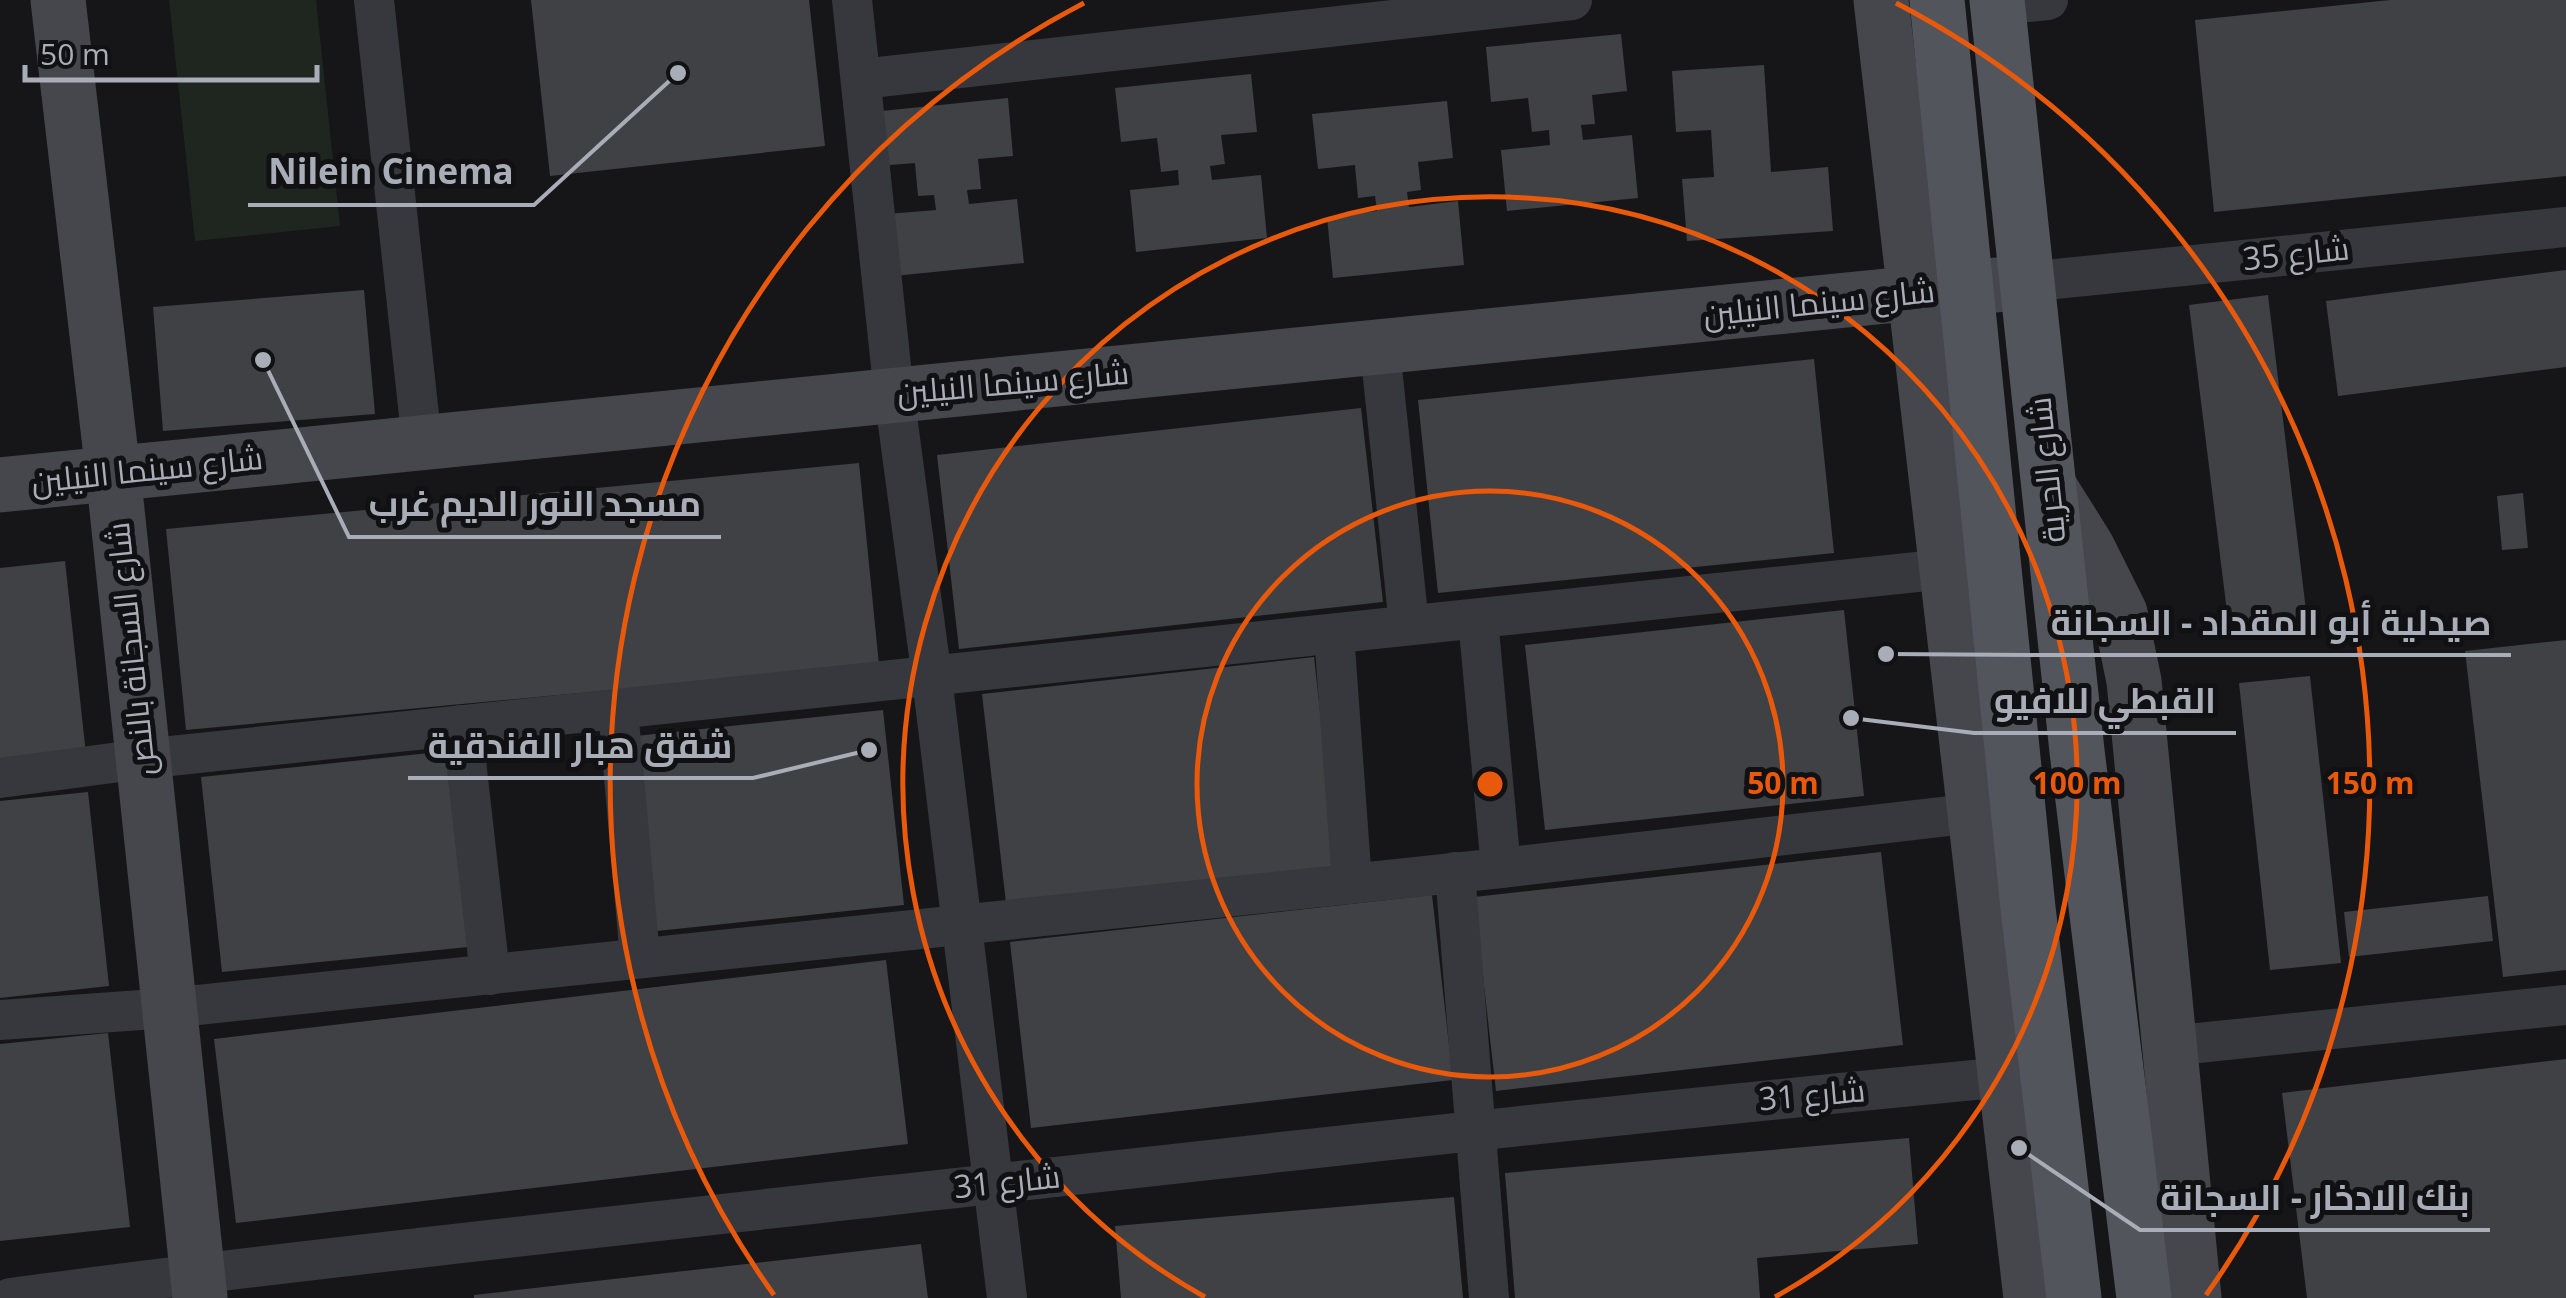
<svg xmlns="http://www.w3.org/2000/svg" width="2566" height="1298" font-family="'Open Sans',Cairo,sans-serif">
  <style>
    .green { fill: #1e261f }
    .building { fill: #404145 }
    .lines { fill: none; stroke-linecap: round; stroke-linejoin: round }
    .street { stroke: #37383d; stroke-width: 40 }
    .secondary { stroke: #45474d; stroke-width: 55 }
    .primary { stroke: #53555c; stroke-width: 55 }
    .ring { fill: none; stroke: #e8590c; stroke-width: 5 }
    .labels { text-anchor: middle; stroke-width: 10; stroke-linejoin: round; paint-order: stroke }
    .street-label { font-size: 32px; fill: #a8adb8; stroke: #111113 }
    .centre { fill: #e8590c; stroke: #111113; stroke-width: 5 }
    .ring-label { font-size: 30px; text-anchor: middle; font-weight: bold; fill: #e8590c; stroke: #111113; stroke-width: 10; stroke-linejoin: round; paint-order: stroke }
    .leader { fill: none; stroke: #a8adb8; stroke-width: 4 }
    .callout-dot { fill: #a8adb8; stroke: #111113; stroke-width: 4 }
    .callout-label { font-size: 35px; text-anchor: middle; font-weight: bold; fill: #a8adb8; stroke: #111113; stroke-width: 10; stroke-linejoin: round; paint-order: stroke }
  </style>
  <rect width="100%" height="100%" fill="#161618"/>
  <polygon class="green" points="169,0 316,0 340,226 195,241"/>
  <g class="building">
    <polygon points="531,0 809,0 825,146 550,176"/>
    <polygon points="2390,0 2566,0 2566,176 2214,212 2195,20"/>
    <polygon points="1621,34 1627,91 1592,95 1595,124 1581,125 1583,140 1632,135 1638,198 1507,211 1501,150 1550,145 1549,130 1532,132 1528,98 1491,102 1486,47"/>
    <polygon points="1764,65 1771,172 1828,167 1833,231 1687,241 1682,179 1714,177 1711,130 1676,132 1672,71"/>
    <polygon points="1251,74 1257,132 1221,135 1225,164 1210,166 1212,180 1261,175 1267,238 1136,252 1130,190 1179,185 1178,170 1161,172 1157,138 1121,142 1115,88"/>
    <polygon points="1008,98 1013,156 978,159 981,189 967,190 969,204 1017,199 1024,263 894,276 887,214 936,210 934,195 918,196 915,163 877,166 872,112"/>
    <polygon points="1447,101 1453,158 1418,162 1421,190 1407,192 1409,207 1458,201 1464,265 1333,278 1327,217 1377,211 1375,196 1358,198 1355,165 1318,169 1312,114"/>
    <polygon points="2566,270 2566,367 2338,396 2326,301"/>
    <polygon points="364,290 375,414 163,431 153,307"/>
    <polygon points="2268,295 2308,627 2230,636 2189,305"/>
    <polygon points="1814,359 1834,553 1438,593 1418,400"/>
    <polygon points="1361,408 1383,602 959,649 937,455"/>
    <polygon points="859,463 879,665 186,730 166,529"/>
    <polygon points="2523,493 2528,548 2502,550 2497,496"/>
    <polygon points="65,561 86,754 0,764 0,568"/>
    <polygon points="1844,610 1864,796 1545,830 1525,645"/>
    <polygon points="2566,640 2566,970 2503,977 2465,651"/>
    <polygon points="1314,657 1337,866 1006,903 982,694"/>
    <polygon points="2310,676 2341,963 2270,970 2239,683"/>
    <polygon points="883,710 904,905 657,931 636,736"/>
    <polygon points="448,751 468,947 222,972 201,777"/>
    <polygon points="88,792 109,986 0,998 0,801"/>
    <polygon points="1881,852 1903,1045 1496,1091 1474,897"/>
    <polygon points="1432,895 1453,1080 1031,1128 1010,942"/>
    <polygon points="2488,896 2493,941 2349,957 2344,912"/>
    <polygon points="886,960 908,1144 236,1223 214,1039"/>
    <polygon points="108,1033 130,1227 0,1241 0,1044"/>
    <polygon points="2566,1059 2566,1298 2307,1298 2282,1093"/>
    <polygon points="1909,1138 1918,1244 1757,1258 1760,1298 1515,1298 1505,1173"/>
    <polygon points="1454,1197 1463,1298 1121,1298 1115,1226"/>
    <polygon points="921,1244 928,1298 474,1298 474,1295"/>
  </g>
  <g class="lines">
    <g class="street">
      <polyline points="374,0 422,443"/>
      <polyline points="852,0 894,394 932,678 1007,1298"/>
      <polyline points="1998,5 2048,0"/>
      <polyline points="861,79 1572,0"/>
      <polyline points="2026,282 2566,227"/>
      <polyline points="1380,349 1409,625"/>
      <polyline points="1478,619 1501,868"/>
      <polyline points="1334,634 1352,883"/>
      <polyline points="618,709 640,958"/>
      <polyline points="462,725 490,975"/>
      <polyline points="0,778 142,759 1974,566"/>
      <polyline points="1455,872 1489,1298"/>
      <polyline points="0,1020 169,1008 1501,868 1975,813"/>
      <polyline points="2169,1046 2566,1005"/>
      <path d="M10 1298C303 1259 598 1228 892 1195 1263 1154 1634 1112 2006 1077"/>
    </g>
    <g class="secondary">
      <polyline points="58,0 113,472 200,1298"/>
      <polyline points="1881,0 2031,1298"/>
      <polyline points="0,485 2026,282"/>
      <polyline points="2050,488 2087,547 2120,613 2134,681 2194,1298"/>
    </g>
    <g class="primary">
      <polyline points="1937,0 2028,908 2074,1298"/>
      <polyline points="1997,0 2077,751 2144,1298"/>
    </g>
  </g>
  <g class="ring">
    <circle cx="1490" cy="784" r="293"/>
    <path d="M1205 1297A587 587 0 1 1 1775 1297"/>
    <path d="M774 1295A880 880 0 0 1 1084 3M1896 3A880 880 0 0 1 2206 1295"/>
  </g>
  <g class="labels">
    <g class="street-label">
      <text transform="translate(2296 254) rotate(-6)" y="11">شارع 35</text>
      <text transform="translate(1819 303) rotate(-6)" y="11">شارع سينما النيلين</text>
      <text transform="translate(1013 383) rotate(-5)" y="11">شارع سينما النيلين</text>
      <text transform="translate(147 470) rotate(-6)" y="11">شارع سينما النيلين</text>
      <text transform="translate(2047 470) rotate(-96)" y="11">شارع الحرية</text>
      <text transform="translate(131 649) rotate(-96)" y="11">شارع السجانة بالنص</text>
      <text transform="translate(1812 1095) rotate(-5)" y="11">شارع 31</text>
      <text transform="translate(1007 1182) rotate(-6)" y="11">شارع 31</text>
    </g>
  </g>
  <circle cx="1490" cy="784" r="15" class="centre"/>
  <g class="ring-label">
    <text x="1783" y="794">50 m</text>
    <text x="2077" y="794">100 m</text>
    <text x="2370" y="794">150 m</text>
  </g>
  <path class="leader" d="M678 73L534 205H248M263 360L349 537H721M1886 654L2030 655H2511M1851 718L1974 733H2236M869 750L753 778H408M2019 1148L2140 1230H2490"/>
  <g class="callout-dot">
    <circle cx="678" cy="73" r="10"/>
    <circle cx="263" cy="360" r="10"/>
    <circle cx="1886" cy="654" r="10"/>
    <circle cx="1851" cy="718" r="10"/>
    <circle cx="869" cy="750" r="10"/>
    <circle cx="2019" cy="1148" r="10"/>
  </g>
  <g class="callout-label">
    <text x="391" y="184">Nilein Cinema</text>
    <text x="535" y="516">مسجد النور الديم غرب</text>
    <text x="2271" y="635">صيدلية أبو المقداد - السجانة</text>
    <text x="2105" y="713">القبطي للافيو</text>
    <text x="580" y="758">شقق هبار الفندقية</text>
    <text x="2315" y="1210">بنك الادخار - السجانة</text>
  </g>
  <path d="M25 65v15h292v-15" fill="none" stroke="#a8adb8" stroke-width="5"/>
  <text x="40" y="65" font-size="30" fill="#a8adb8" stroke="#111113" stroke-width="8" paint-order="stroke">50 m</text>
</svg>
